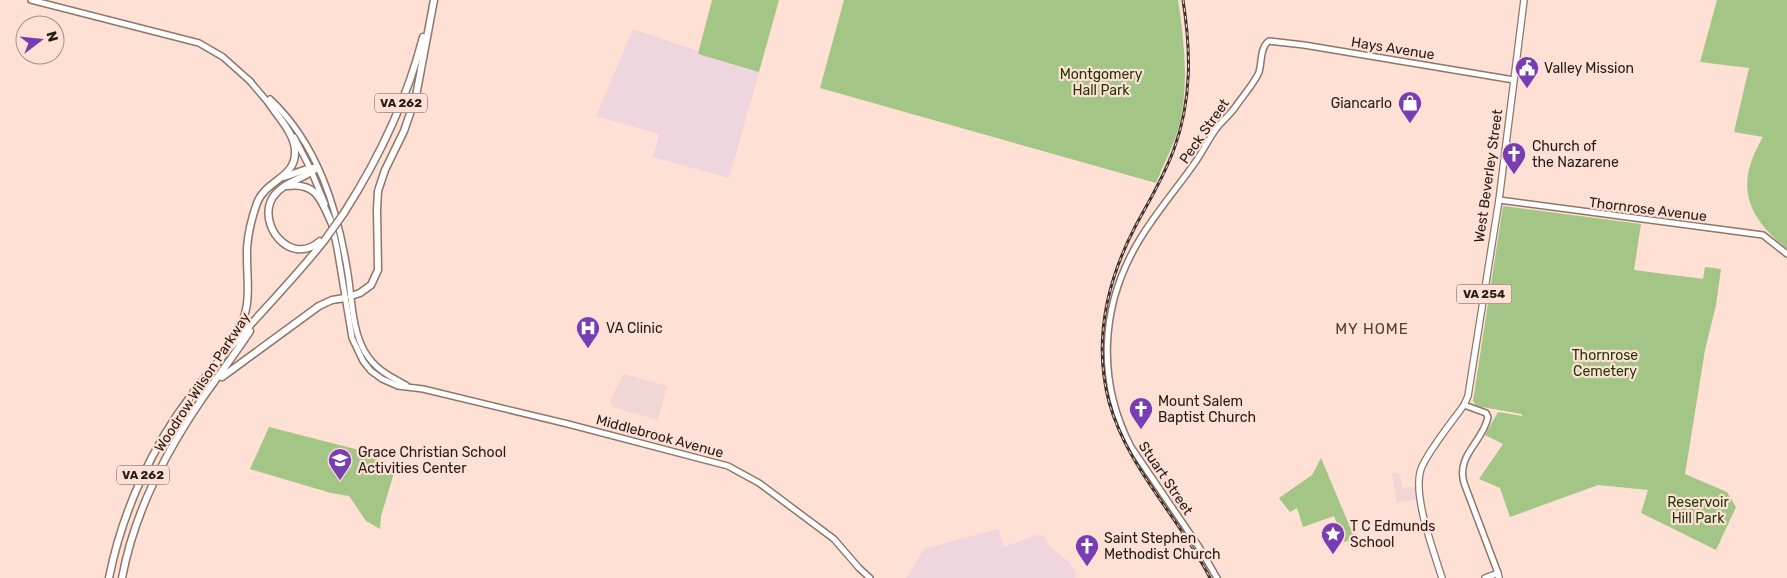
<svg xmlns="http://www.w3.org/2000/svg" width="1787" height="578" font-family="Rubik,sans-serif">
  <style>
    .commercial { fill: #f0d6d5 }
    .industrial { fill: #eed5de }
    .green { fill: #a3c687 }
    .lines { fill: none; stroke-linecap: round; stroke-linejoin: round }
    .secondary-casing { stroke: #8f756a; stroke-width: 8 }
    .primary-casing { stroke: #8f756a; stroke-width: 8 }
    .highway-casing { stroke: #8f756a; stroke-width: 9 }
    .secondary { stroke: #fff; stroke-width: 5 }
    .primary { stroke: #fff; stroke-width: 5.5 }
    .highway { stroke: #fff; stroke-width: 6 }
    .rail-casing { stroke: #40332e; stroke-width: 3 }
    .rail { stroke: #fee0d4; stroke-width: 1; stroke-dasharray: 4; stroke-linecap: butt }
    .highway-bridge-casing { stroke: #8f756a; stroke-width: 9; stroke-linecap: butt }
    .highway-bridge { stroke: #fff; stroke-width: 6 }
    .labels { text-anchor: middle; stroke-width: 4.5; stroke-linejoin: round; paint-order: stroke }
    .shield { fill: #fee0d4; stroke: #65554f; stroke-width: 1 }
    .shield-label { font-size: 12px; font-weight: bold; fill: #241a16 }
    .street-label { font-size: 14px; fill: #241a16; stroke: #fee0d4 }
    .poi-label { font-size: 14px; fill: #241a16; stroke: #fee0d4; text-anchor: start }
    .park-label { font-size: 14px; fill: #1f3705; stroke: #fee0d4 }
    .neighbourhood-label { font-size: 15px; letter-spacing: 1px; fill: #533c32; stroke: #fee0d4 }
  </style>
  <rect width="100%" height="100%" fill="#fee0d4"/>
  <g class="commercial">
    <polygon points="624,374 667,386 658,420 612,407 611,402 613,394"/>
    <polygon points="1394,472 1400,474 1402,488 1416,486 1418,499 1397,503 1392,473"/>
  </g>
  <g class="industrial">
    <polygon points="633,29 698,51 698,54 759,72 729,178 653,157 659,134 596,116"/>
    <polygon points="998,529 1004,547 1037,535 1044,536 1051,548 1067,560 1076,572 1075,578 906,578 924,549"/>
  </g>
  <g class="green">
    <polygon points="712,0 779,0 759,72 698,54"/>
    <path d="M844 0H1178C1184 40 1189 82 1180 122 1175 143 1164 163 1156 183L820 88Z"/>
    <path d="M1717 0H1787V249C1745 215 1735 184 1763 137L1734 132 1749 68 1700 62Z"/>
    <polygon points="1503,206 1641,224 1634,270 1703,279 1705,267 1721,269 1716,305 1705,350 1685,474 1727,492 1736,507 1716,550 1641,513 1648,490 1598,485 1510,517 1500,488 1479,479 1503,444 1485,435 1498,412 1522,416 1522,414 1476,406 1473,401"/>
    <polygon points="269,427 367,452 394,473 381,516 380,529 366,521 349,496 331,493 250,469"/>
    <polygon points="1321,458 1355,539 1344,542 1334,516 1303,527 1297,508 1290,512 1279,498 1312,475"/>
  </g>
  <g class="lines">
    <g class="secondary-casing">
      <g id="secondary">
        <polyline points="31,0 199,43 223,57 251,82"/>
        <polyline points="249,80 271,106"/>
        <path d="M270 99C318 144 338 210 348 274 352 299 352 330 365 352 375 369 389 376 406 385"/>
        <polyline points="294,137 310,168 325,204"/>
        <polyline points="1499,200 1763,235 1787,254"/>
        <polyline points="332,226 337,248 352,338 363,361 371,371 382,379 398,386 423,389 568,424 728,466 759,483 834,539 859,568 870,578"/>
        <path d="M1464 405 1486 413 1488 417C1483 442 1456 455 1464 483L1498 573"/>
        <path d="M1217 578 1199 547 1131 447C1097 381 1100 308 1137 244 1153 216 1175 191 1194 164 1202 153 1208 140 1216 129 1222 121 1230 115 1236 106 1242 97 1256 81 1259 72 1262 62 1260 47 1269 41L1304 45 1514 80"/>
      </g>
    </g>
    <g class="primary-casing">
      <g id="primary">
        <path d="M1442 578C1434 552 1412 495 1421 469 1428 451 1452 422 1464 405L1468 396 1499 200 1524 0"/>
        <polyline points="1485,578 1498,573 1499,578"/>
      </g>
    </g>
    <g class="highway-casing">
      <g id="highway">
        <path d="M317 168C304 179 283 182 273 197 256 223 290 268 320 241"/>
        <polyline points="284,177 310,168 317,168"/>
        <path d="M287 186C317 182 321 200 332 224"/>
        <path d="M344 213C379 158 407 100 423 37"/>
        <polyline points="351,296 360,293 371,285 378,270 377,209 378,191 385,170 404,131 416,96 434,0"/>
        <path d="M232 341C255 307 246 285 247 248 248 233 252 217 257 203 266 180 295 178 295 153 296 135 278 117 269 103"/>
        <polyline points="222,377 319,306 332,300 345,298"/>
        <path d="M109 578C122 512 152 446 193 393 233 339 283 293 324 241"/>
        <path d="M122 578C134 513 165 453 202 399 218 376 235 354 250 331"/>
      </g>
    </g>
    <use href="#secondary" class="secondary"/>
    <use href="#primary" class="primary"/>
    <use href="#highway" class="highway"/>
    <g class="rail-casing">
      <path id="rail" d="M1183 0C1191 51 1192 100 1174 149 1164 177 1149 201 1135 227 1107 281 1093 341 1109 402 1128 469 1179 517 1210 578"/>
    </g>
    <use href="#rail" class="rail"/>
    <g class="highway-bridge-casing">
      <polyline id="highway-bridge" points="324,241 344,213"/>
    </g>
    <use href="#highway-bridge" class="highway-bridge"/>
  </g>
  <defs>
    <g id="civic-pin" transform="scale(1.25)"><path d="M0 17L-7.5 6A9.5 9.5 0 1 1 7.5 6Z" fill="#783db3" stroke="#fee0d4"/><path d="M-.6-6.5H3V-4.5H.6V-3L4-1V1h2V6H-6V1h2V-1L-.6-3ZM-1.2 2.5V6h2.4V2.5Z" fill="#fff"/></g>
    <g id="shop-pin" transform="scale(1.25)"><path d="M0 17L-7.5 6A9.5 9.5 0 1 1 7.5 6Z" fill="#783db3" stroke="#fee0d4"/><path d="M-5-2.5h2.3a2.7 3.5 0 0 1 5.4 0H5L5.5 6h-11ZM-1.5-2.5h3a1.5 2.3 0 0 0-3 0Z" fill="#fff"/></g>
    <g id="church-pin" transform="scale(1.25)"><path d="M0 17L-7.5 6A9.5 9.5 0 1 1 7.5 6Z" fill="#783db3" stroke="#fee0d4"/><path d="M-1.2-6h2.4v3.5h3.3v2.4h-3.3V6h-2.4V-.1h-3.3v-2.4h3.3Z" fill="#fff"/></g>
    <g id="hospital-pin" transform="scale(1.25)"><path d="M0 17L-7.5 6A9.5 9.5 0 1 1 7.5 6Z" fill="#783db3" stroke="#fee0d4"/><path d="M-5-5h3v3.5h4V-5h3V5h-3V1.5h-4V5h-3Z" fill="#fff"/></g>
    <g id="school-pin" transform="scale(1.25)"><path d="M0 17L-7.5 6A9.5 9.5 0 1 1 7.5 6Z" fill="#783db3" stroke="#fee0d4"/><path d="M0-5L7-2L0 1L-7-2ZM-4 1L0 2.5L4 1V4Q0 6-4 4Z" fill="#fff"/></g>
    <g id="sight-pin" transform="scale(1.25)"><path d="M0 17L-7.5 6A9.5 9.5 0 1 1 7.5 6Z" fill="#783db3" stroke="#fee0d4"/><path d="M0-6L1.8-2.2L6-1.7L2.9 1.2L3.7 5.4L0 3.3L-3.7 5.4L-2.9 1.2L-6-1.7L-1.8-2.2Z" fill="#fff"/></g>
  </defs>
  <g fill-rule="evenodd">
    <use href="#civic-pin" x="1527" y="68"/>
    <use href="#shop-pin" x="1410" y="103"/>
    <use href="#church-pin" x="1514" y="154"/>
    <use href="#hospital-pin" x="588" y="328"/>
    <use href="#church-pin" x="1141" y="409"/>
    <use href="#school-pin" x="340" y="460"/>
    <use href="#sight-pin" x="1333" y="534"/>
    <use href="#church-pin" x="1087" y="546"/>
  </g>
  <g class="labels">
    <g class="shield">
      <rect x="375" y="93.5" width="52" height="19" rx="4"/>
      <rect x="1456.5" y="284.5" width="55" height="19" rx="4"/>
      <rect x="117" y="465.5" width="52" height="19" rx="4"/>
    </g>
    <g class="shield-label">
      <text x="401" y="107">VA 262</text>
      <text x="1484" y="298">VA 254</text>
      <text x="143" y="479">VA 262</text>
    </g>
    <g class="street-label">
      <text transform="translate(1393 48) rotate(9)" y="5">Hays Avenue</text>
      <text transform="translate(1204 131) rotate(-55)" y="5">Peck Street</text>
      <text transform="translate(1488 176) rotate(-82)" y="5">West Beverley Street</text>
      <text transform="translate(1648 209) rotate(7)" y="5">Thornrose Avenue</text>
      <text transform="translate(202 382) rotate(-57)" y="5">Woodrow Wilson Parkway</text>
      <text transform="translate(660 436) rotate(15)" y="5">Middlebrook Avenue</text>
      <text transform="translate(1166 478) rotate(56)" y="5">Stuart Street</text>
    </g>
    <g class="poi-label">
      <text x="1544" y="73">Valley Mission</text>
      <text x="1392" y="108" text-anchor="end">Giancarlo</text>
      <text x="1532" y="151">Church of<tspan x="1532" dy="16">the Nazarene</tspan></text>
      <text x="606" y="333">VA Clinic</text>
      <text x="1158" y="406">Mount Salem<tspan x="1158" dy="16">Baptist Church</tspan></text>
      <text x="358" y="457">Grace Christian School<tspan x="358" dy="16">Activities Center</tspan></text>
      <text x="1350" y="531">T C Edmunds<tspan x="1350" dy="16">School</tspan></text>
      <text x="1104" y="543">Saint Stephen<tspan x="1104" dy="16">Methodist Church</tspan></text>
    </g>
    <g class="park-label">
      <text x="1101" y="79">Montgomery<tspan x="1101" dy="16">Hall Park</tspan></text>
      <text x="1605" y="360">Thornrose<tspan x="1605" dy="16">Cemetery</tspan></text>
      <text x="1698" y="507">Reservoir<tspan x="1698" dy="16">Hill Park</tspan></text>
    </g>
    <g class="neighbourhood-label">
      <text x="1372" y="334">MY HOME</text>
    </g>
  </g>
  <g transform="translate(40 40) rotate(74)"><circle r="24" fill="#fee0d4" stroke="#a79188"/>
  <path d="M0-4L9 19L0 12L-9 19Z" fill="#783db3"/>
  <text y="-8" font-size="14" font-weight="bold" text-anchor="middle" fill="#241a16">N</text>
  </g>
</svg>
